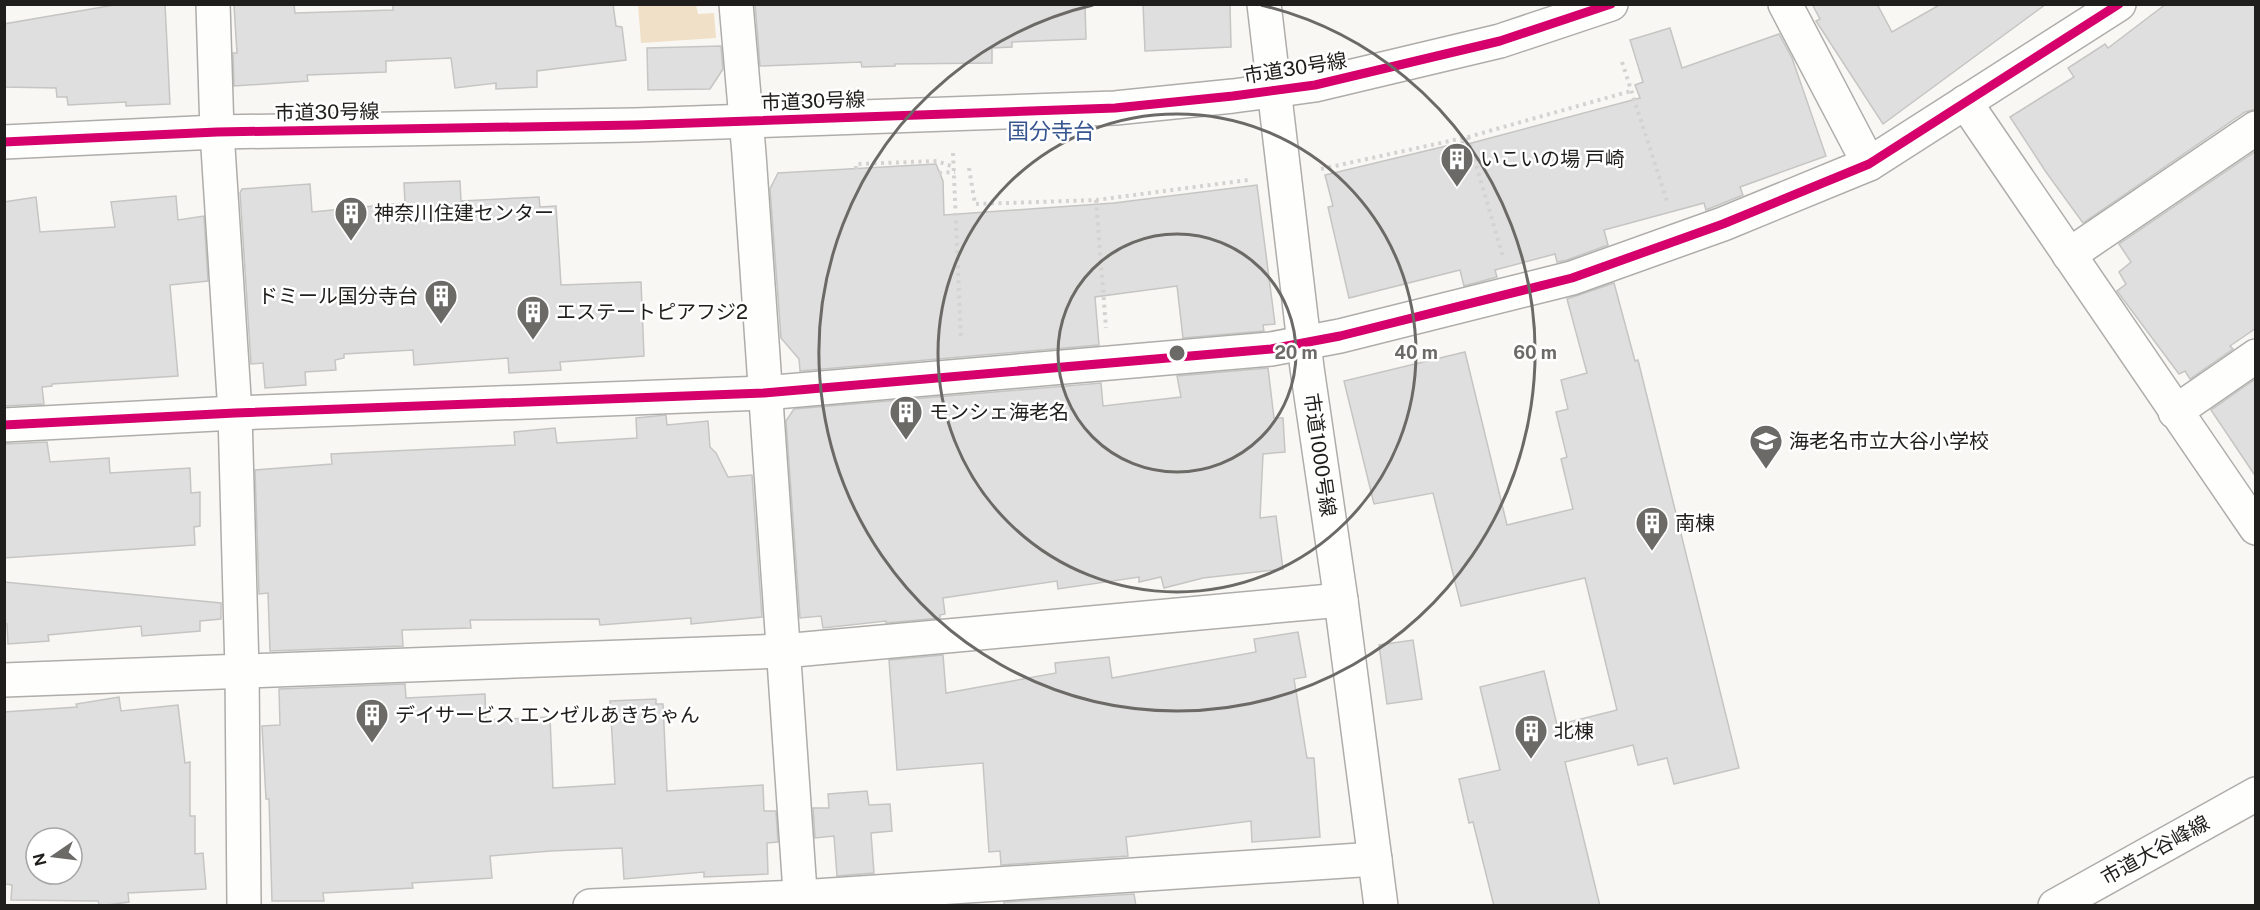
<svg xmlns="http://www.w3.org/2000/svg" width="2260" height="910" font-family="'Public Sans','Noto Sans JP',sans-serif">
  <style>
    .grass { fill: #efe0c7 }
    .building { fill: #e0dfdf; stroke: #c5c5c4; stroke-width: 1.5; fill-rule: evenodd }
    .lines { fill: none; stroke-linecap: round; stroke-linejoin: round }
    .minor-casing { stroke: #afadaa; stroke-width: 36 }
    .path { stroke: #d4d3d2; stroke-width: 4; stroke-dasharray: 3 4.5; stroke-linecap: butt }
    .minor { stroke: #fefefd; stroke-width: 33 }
    .cycleway-casing { stroke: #fff; stroke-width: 13 }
    .cycleway { stroke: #d6006c; stroke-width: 9 }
    .ring { fill: none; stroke: #6c6a67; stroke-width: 3 }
    .labels { text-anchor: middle; stroke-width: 5; stroke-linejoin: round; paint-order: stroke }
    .street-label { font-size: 20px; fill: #201e1c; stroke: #fff }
    .poi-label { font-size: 20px; fill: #201e1c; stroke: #fff; text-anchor: start }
    .quarter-label { font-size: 22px; fill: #37568f; stroke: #fff }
    .centre { fill: #6c6a67; stroke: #fff; stroke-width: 3 }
    .ring-label { font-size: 18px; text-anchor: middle; font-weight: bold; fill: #6c6a67; stroke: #fff; stroke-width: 5; stroke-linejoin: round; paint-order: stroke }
  </style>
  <rect width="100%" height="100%" fill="#f9f7f3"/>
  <polygon class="grass" points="638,5 696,5 698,14 714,13 716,38 641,43"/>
  <g class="building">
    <polygon points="120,4 165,4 170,104 126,106 126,102 68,105 67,97 57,97 56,88 4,87 4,24"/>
    <polygon points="294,4 295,13 393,10 393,4 613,4 616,26 622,27 626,60 537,71 537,87 496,89 496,83 455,88 451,58 386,61 386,72 307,75 308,81 234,86 233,53 237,53 234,5"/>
    <polygon points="755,4 1085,4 1086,39 1012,42 1012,47 992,48 992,63 895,64 895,66 862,67 861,62 760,66"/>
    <polygon points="1143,4 1230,4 1231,47 1145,51"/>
    <polygon points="1812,4 1877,4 1892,32 1941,4 2046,4 1883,124 1816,21 1820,19"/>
    <polygon points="2166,4 2256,4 2256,109 2245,112 2083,223 2046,172 2010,117 2074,77 2068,68 2105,44 2108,48"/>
    <polygon points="1670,28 1682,68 1779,34 1792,58 1826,156 1740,187 1743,195 1706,210 1704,203 1604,230 1608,245 1567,260 1557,262 1555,254 1495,270 1497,277 1464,286 1460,270 1349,298 1328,207 1333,206 1325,175 1463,142 1464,145 1640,98 1635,85 1643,82 1630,40"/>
    <polygon points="721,46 723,69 710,89 648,90 647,48"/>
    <polygon points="2256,151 2256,328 2230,346 2233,349 2190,379 2185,371 2179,374 2117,291 2126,284 2119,272 2131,262 2119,244"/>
    <polygon points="936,164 943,181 944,215 1114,203 1257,185 1275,324 1263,325 1264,331 1183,338 1177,286 1095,297 1099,345 800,371 799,359 781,338 770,189 778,173"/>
    <polygon points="460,181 461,201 539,197 540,207 556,206 561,285 641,282 644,356 560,362 561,370 509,373 508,358 414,365 413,350 344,354 344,358 335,360 336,370 305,372 306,385 265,388 263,363 251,364 240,193 242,189 310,184 312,212 405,203 404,183"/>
    <polygon points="176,196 178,220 204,216 208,281 170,285 178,376 52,384 52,386 42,387 44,404 4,406 4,202 36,197 40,232 115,227 111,202"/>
    <polygon points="1614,283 1635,361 1638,360 1739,768 1674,784 1667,758 1638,765 1633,745 1565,762 1600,906 1494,906 1473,822 1469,823 1459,779 1500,770 1480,687 1544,671 1557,725 1617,710 1585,578 1461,606 1433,493 1374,504 1344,381 1465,352 1507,525 1573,509 1561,459 1567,457 1556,412 1568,409 1561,380 1587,373 1567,299"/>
    <polygon points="1268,368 1274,418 1283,418 1285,452 1263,454 1260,518 1276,516 1283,569 1203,578 1164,588 1161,577 1139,582 1139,577 1058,589 1057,581 943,598 945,614 940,615 940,618 886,623 886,621 823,628 821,616 800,618 786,421 794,409 1101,383 1103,406 1181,397 1177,376"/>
    <polygon points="2254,380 2256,383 2256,477 2211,410"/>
    <polygon points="666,415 667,425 708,421 710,447 716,453 728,477 752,475 762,617 691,624 691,618 600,625 599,619 470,620 471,628 402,630 403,646 270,651 268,593 259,594 255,470 332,464 331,454 515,445 514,432 555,428 557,443 637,438 636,418"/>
    <polygon points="47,442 50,462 109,458 110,473 190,468 191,493 200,492 200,526 194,527 195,545 4,558 4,444"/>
    <polygon points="4,582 221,603 221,619 200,621 200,631 142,636 141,626 48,635 49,641 8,644 7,624 4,624"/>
    <polygon points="1298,632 1306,677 1294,679 1307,758 1314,758 1320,837 1252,842 1251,821 1126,837 1128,856 1001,865 1000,851 989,852 983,763 897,770 889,660 943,655 946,693 1056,673 1055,663 1109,657 1112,678 1256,652 1254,639"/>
    <polygon points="1413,640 1422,699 1387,704 1379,645"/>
    <polygon points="405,684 406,698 485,694 486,720 550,717 553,788 615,784 610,701 656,699 656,704 663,704 667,791 763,785 764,811 776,811 778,842 767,843 768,874 704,877 704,872 624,879 622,848 551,851 490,856 492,878 412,883 413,888 323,893 324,901 272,901 269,799 266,799 262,726 280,725 279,689"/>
    <path d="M119 697 121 711 178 705 185 763 190 762V816H195V854L203 853 206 889 128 893 129 902 100 906 98 901 11 900 12 885 5 884 4 864V712L77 707 76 704ZM36 838H72V874H36Z"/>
    <polygon points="867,791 869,805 890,804 892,831 871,833 874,873 837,876 834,836 815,838 813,808 829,808 828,794"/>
    <polygon points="1134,894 1136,906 1004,906 1004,902"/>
  </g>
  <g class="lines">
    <g class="minor-casing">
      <g id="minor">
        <polyline points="213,4 217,132 235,413 242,670 244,906"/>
        <polyline points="736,4 749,154 801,906"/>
        <polyline points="1264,4 1307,368 1341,600 1381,906"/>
        <polyline points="1785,4 1869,164"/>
        <polyline points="1965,102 2256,528"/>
        <polyline points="4,142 217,132 635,125 1115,108 1233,96 1315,85 1500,41 1611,4"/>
        <polyline points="2069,255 2256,128"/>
        <polyline points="2175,412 2256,356"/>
        <polyline points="4,425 235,413 764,393 1271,349 1340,336 1572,278 1723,224 1869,164 2119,4"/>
        <polyline points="4,680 783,651 1341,600"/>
        <polyline points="590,906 800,897 1375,859"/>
        <polyline points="2055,906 2256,794"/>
      </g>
    </g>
    <g class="path">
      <polyline points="1622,62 1668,204"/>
      <polyline points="1468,137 1503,257"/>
      <polyline points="953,153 961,340"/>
      <polyline points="969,168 975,204 1096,200 1248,180"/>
      <polyline points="856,169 856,164 937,161 954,167"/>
      <polyline points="1321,169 1468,137 1631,91"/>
      <polyline points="939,173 955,172"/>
      <polyline points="1096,200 1106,328"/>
    </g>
    <use href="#minor" class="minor"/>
    <g class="cycleway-casing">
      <g id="cycleway">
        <polyline points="4,142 217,132 635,125 1115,108 1233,96 1315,85 1500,41 1611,4"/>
        <polyline points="4,425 235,413 764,393 1271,349 1340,336 1572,278 1723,224 1869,164 2119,4"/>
      </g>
    </g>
    <use href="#cycleway" class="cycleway"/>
  </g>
  <g class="ring">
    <circle cx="1177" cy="353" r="119"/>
    <circle cx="1177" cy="353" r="239"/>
    <path d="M1261 5A358 358 0 1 1 1093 5"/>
  </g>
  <defs>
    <g id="building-pin" transform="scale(1.725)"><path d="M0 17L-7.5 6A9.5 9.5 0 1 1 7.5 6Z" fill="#6c6a67" stroke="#fff"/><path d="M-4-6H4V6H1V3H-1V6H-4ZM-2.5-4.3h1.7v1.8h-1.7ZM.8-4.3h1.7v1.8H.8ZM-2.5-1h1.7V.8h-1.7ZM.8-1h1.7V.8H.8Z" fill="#fff"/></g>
    <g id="school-pin" transform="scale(1.725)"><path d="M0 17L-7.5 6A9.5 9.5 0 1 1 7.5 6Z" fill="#6c6a67" stroke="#fff"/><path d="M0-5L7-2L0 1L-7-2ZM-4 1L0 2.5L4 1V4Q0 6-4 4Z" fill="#fff"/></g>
  </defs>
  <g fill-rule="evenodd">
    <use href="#building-pin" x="1457" y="159"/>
    <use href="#building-pin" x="351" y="213"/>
    <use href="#building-pin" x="441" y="296"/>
    <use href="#building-pin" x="533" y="312"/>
    <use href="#building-pin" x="906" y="412"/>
    <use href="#school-pin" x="1766" y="441"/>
    <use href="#building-pin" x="1652" y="523"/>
    <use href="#building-pin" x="372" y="715"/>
    <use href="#building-pin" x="1531" y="731"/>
  </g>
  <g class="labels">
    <g class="street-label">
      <text transform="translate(1295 68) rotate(-9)" y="7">市道30号線</text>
      <text transform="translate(813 101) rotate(-2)" y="7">市道30号線</text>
      <text transform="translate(327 112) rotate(-1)" y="7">市道30号線</text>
      <text transform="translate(1320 455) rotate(82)" y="7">市道1000号線</text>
      <text transform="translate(2155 850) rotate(-29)" y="7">市道大谷峰線</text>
    </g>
    <g class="poi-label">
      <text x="1480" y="166">いこいの場 戸崎</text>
      <text x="374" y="220">神奈川住建センター</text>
      <text x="418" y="303" text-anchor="end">ドミール国分寺台</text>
      <text x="556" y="319">エステートピアフジ2</text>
      <text x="929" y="419">モンシェ海老名</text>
      <text x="1789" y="448">海老名市立大谷小学校</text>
      <text x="1675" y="530">南棟</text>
      <text x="395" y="722">デイサービス エンゼルあきちゃん</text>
      <text x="1554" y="738">北棟</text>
    </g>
    <g class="quarter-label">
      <text x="1051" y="139">国分寺台</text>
    </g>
  </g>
  <circle cx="1177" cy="353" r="9" class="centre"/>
  <g class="ring-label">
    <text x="1296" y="359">20 m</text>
    <text x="1416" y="359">40 m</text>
    <text x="1535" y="359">60 m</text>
  </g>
  <rect width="2260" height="910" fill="none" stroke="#201e1c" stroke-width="12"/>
  <g transform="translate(54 856) rotate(256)"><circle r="28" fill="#ffffff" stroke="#a6a5a4" stroke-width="1.5"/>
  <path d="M0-4.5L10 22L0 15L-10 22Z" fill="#6c6a67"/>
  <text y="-9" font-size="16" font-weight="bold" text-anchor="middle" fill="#201e1c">N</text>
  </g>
</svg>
